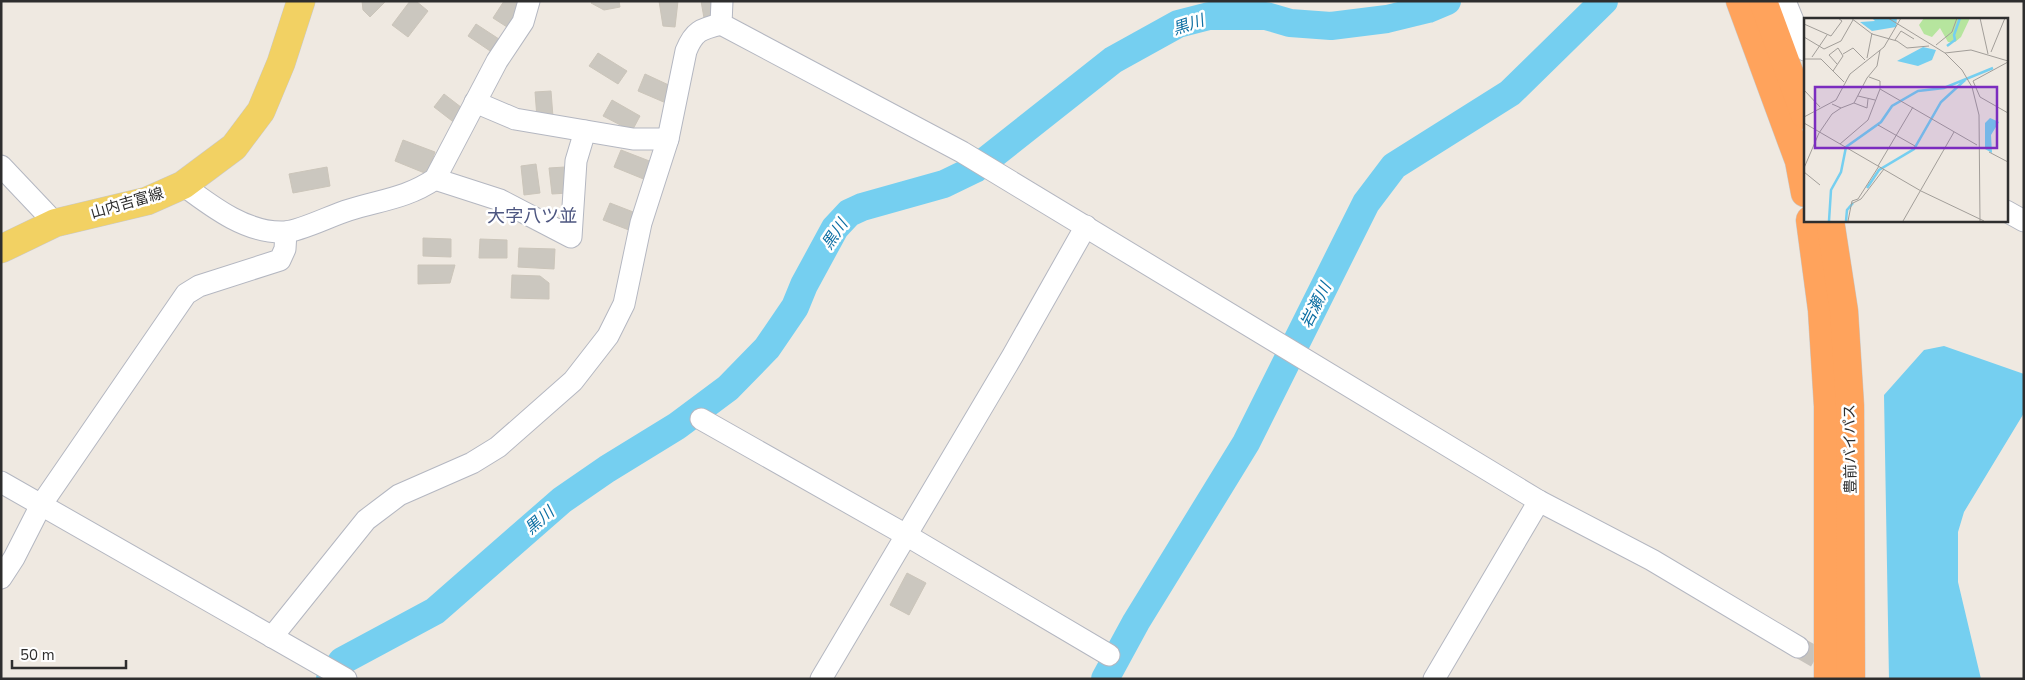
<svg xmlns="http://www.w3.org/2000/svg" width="2025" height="680" font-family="'Nunito Sans','Noto Sans JP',sans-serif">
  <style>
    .water { fill: #75cff0 }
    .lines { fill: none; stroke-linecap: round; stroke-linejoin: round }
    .river { stroke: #75cff0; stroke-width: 28 }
    .building { fill: #cbc7bf; stroke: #cbc5ba }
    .minor-tunnel { stroke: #c8c4bd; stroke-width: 21; stroke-dasharray: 21 11; stroke-linecap: butt }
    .minor-casing { stroke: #b4b7c1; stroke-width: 23 }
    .major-casing { stroke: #c9c9c9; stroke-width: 29 }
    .highway-casing { stroke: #c9c9c9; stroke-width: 29 }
    .minor { stroke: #fff; stroke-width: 21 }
    .major { stroke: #f2d163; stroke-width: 28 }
    .highway { stroke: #ffa35c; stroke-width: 28 }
    .labels { text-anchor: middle; stroke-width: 5; stroke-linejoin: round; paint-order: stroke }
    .street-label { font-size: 15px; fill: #2e2e2e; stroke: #fff }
    .water-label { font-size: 16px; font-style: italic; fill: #0d6fa3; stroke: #fff }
    .quarter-label { font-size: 18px; fill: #4d5680; stroke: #fff }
    .inset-river { fill: none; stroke: #75cff0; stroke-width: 2.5 }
    .inset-road { fill: none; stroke: #a29e99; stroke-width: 1 }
    .view { fill: #7b2cbf; fill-opacity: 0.15; stroke: #7b2cbf; stroke-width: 2.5 }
    .inset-edge { fill: none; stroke: #2e2e2e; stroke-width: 2.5 }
  </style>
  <rect width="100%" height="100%" fill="#efe9e1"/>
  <polygon class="water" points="1944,346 2024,374 2024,413 1964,512 1958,532 1958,582 1981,679 1889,679 1884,395 1924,350"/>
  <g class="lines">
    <g class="river">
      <polyline points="330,679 342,661 435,611 562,500 607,469 677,426 728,388 767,348 795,307 804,285 835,228 849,213 862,207 944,184 975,169 1113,60 1178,24 1209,16 1266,16 1290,23 1331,26 1387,19 1428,9 1447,1"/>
      <polyline points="1105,679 1136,622 1246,443 1366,203 1394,166 1510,93 1604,1"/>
    </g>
  </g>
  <g class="building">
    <polygon points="362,1 386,1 370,17 363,10"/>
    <polygon points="410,1 416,1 428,11 408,37 392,25"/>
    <polygon points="504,1 520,1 523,3 507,27 493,18"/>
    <polygon points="592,1 619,1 620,7 604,10 591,3"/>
    <polygon points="659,1 678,1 675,27 663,26"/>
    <polygon points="701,1 718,1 716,20 704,18"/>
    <polygon points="476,24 505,43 496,55 468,36"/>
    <polygon points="598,53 627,71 618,84 589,66"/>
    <polygon points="645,74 673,87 666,103 638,91"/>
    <polygon points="551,91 553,117 537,118 535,92"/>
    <polygon points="444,94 466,111 456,124 434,107"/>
    <polygon points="612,100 640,116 632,131 603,116"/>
    <polygon points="403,140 435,152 427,174 395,161"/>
    <polygon points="621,150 652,162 646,180 614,167"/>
    <polygon points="536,164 540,193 524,195 521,166"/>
    <polygon points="327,167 330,186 293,193 289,174"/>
    <polygon points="565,167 568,193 552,194 549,168"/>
    <polygon points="610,203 641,215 634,232 603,220"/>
    <polygon points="423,238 451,239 451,257 423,256"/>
    <polygon points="480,239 507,240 507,258 479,258"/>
    <polygon points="519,248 555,249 554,269 518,267"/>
    <polygon points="418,265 455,265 450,283 418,284"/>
    <polygon points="512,275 540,276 549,283 549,299 511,298"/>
    <polygon points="907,573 926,583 909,615 890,605"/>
  </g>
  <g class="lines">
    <polyline class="minor-tunnel" points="1798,647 1840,671"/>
    <g class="minor-casing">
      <g id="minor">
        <polyline points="722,1 721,24 962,152 1539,501 1652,560 1798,647"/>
        <polyline points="1785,1 1805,50"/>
        <polyline points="475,102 515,119 633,139 668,139"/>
        <polyline points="1,166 55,223"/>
        <polyline points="435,179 500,200 571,237 576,161 585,131"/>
        <path d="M183 185C211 206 247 234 285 232 301 231 332 215 349 210 381 200 407 198 435 179L497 61 523 22 529 1"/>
        <polyline points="2006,211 2024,221"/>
        <polyline points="701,419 906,535 1109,655"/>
        <polyline points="1,482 346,679"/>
        <polyline points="1,578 14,558 41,505 186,294 199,286 280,260 285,249 286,232"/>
        <path d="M272 637 366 520 399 495 472 463 498 447 573 381 608 336 624 304 641 223 668 139 686 51C694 31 701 29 721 24"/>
        <polyline points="821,679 1013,355 1086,226"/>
        <polyline points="1434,679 1539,501"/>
      </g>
    </g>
    <g class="major-casing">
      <polyline id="major" points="1,249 55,223 147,201 183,185 234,147 261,111 281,63 301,1"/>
    </g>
    <g class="highway-casing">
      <g id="highway">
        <polyline points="1740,1 1799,161 1805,193"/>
        <polyline points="1763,1 1805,115"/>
        <polyline points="1810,220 1822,310 1828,406 1828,679"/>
        <polyline points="1830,220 1844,311 1850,406 1851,679"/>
      </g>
    </g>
    <use href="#minor" class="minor"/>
    <use href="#major" class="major"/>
    <use href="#highway" class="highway"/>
  </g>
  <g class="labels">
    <g class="street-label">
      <text transform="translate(127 203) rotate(-16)" y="5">山内吉富線</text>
      <text transform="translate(1850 449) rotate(-91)" y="5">豊前バイパス</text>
    </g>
    <g class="water-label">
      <text transform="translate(1188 24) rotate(-18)" y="6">黒川</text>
      <text transform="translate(834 234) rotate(-56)" y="6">黒川</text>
      <text transform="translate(1315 305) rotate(-63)" y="6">岩瀬川</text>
      <text transform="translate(539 520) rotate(-41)" y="6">黒川</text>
    </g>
    <g class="quarter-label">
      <text x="532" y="222">大字八ツ並</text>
    </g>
  </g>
  <g transform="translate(1804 18)">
    <rect width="204" height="204" fill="#efe9e1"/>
    <path d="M120 0H166L157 19 151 24H144L136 10 128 19 120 16 115 7Z" fill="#b6e59e"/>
    <path d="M68 0H93L92 9 68 13 56 4 71 3ZM119 29 132 32 128 42 114 48 93 43ZM186 100 195 104 187 117 188 135 181 131V105Z" fill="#75cff0"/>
    <path class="inset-river" d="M143 28 151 22 150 17 156 0M63 170 75 152 110 131 137 84 161 62M25 203 27 172 37 154 42 129 77 104 88 88 114 73 140 70 189 50M42 203 43 192 49 185"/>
    <path class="inset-road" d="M47 0 68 16 93 23 103 30 125 28M84 0 141 35 158 52 168 69 175 97 176 203M176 0 184 36M0 6 27 18 38 3 34 0M0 19 20 31 37 23 49 2M91 22 97 13 110 21M132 27 148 14 153 0M187 34 201 0M141 35 167 32 204 43M39 36 49 30 61 42M8 39 23 17M63 40 68 15M1 41H17L40 64M204 44 169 63 176 79 204 95M29 53 39 38 34 30 25 37 33 46M65 59 76 63V71L173 127M0 72 16 89M54 78 71 82M50 85 63 90 64 81M28 86 37 90 50 85 63 60 73 48 76 32M0 99 32 82 46 56 80 29 97 0M0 105 117 173 180 203M74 107 111 128M36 126 64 102 76 71M185 134 204 144M74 148 109 89M0 150 15 115 28 96 37 90M0 154 16 167M47 186 57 181 80 151M44 203 48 183 54 181 75 148M99 203 150 114"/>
    <path class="view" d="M11 69H193V130H11Z"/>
    <rect width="204" height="204" class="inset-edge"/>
  </g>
  <rect width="2025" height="680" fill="none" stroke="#2e2e2e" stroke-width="5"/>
  <path d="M12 660v8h114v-8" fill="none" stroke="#2e2e2e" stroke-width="2.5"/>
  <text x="20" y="660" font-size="15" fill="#2e2e2e" stroke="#ffffff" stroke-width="4" paint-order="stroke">50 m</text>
</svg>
